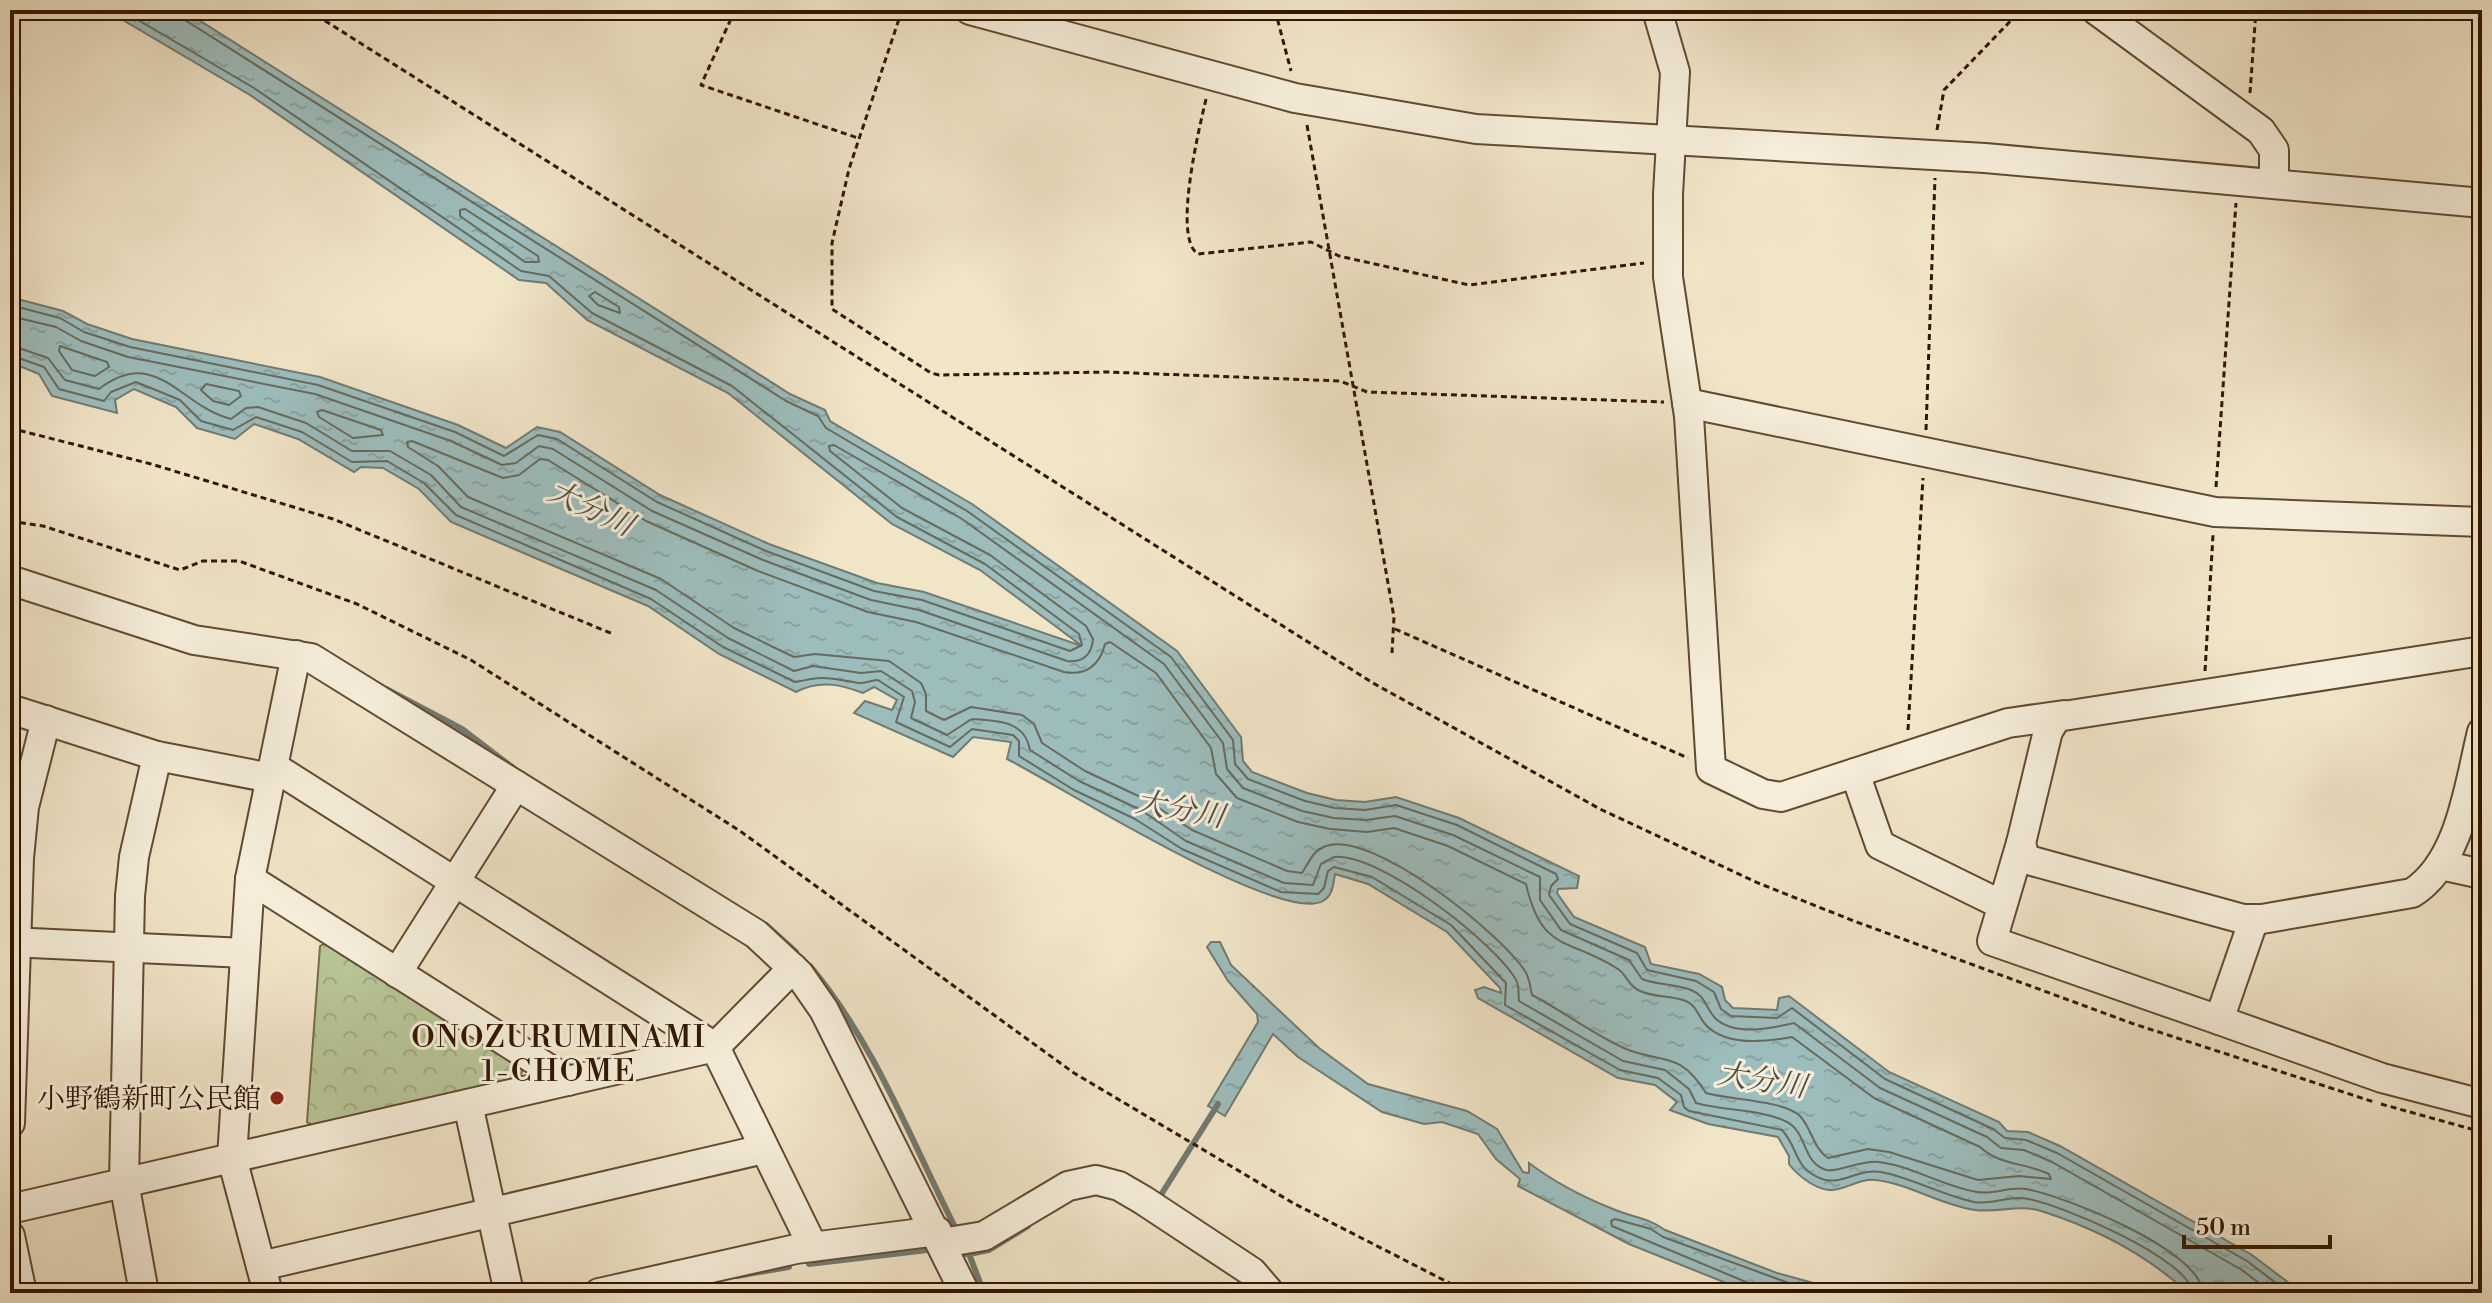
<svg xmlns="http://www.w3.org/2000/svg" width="2492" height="1303" font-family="'Libre Bodoni','Noto Serif JP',serif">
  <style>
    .forest { fill: url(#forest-crowns); stroke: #746e4c; stroke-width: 2 }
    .water { fill: url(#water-ripples); stroke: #727a71; stroke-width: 2 }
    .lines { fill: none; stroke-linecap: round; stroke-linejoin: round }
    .shore { stroke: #676a5e; stroke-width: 2 }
    .stream { stroke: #727a71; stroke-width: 6 }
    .minor-casing { stroke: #614a32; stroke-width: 32 }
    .path { stroke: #311600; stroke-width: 3; stroke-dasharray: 6 4; stroke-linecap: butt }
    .minor { stroke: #f6eedb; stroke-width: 28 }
    .poi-dot { fill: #8f2418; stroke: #f6eedb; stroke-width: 3 }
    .labels { text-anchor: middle; stroke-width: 6; stroke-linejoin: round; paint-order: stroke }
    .poi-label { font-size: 28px; fill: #311600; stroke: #f6eedb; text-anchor: end }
    .water-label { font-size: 30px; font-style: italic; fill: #575042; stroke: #f6eedb }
    .neighbourhood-label { font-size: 30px; letter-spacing: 2px; fill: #311600; stroke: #f6eedb }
  </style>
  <defs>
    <pattern id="forest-crowns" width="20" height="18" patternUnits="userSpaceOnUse" patternTransform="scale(2)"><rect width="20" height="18" fill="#b8c597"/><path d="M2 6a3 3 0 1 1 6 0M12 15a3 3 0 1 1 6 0" fill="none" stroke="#9fa880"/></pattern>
    <pattern id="water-ripples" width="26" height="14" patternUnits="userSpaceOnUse" patternTransform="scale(2)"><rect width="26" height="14" fill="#9dbdbd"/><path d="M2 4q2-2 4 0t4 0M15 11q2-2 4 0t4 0" fill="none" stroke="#88a2a1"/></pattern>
  </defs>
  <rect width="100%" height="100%" fill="#f1e5c8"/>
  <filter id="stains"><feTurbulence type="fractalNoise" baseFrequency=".0025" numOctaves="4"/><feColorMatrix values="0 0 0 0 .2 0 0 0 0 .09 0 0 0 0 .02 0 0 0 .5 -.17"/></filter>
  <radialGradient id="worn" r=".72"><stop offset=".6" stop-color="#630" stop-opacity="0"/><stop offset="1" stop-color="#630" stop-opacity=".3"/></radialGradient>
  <polygon class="forest" points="332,939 525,1063 518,1083 315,1127 307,1122 320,946"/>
  <g class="water">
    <path d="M106 10H183L790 394 825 410 830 421 972 504 1177 651 1241 737 1243 761 1252 772 1307 793 1336 800 1365 802 1396 797 1459 818 1579 876 1577 888 1558 889 1557 893 1574 917 1645 947 1651 964 1699 974 1722 987 1725 1000 1733 1008 1777 1010 1779 998 1789 996 1889 1072 1999 1122 2007 1131 2028 1132 2060 1146 2252 1255 2302 1293H2188C2146 1254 2095 1228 2041 1211 2018 1204 1998 1213 1975 1210 1941 1205 1909 1184 1876 1180 1858 1178 1845 1191 1829 1190 1815 1189 1797 1175 1789 1164V1156L1778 1137 1708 1124 1670 1110 1677 1102 1655 1085 1618 1078 1478 998 1475 990 1484 987 1501 993 1500 988 1447 932 1368 884 1335 874C1333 885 1333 895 1323 901 1280 925 1057 784 1007 759L1011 742 973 737 953 757 854 713 865 701 892 710 897 700 874 687 863 693C840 684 819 680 796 692L719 654 648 606 451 522 419 489 383 468 361 467 354 472 298 439 254 424 235 439 197 428 176 407 134 389 115 400 117 413 52 396 39 374 10 362V297L63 311 87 324 132 339 320 377 458 425 506 448 537 427 560 432 660 495 769 544 877 583 924 592 1082 646 980 570 892 524 728 393 587 320 546 283 519 280 250 95Z"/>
    <path d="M1211 942H1220L1231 965 1319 1048 1368 1084 1467 1111 1497 1129 1523 1172 1529 1173V1163C1554 1182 1583 1197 1613 1209 1631 1217 1649 1218 1665 1230L1777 1273 1850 1293H1751L1629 1244 1518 1186 1520 1179 1496 1159 1478 1134 1442 1122 1424 1124 1382 1112 1298 1057 1273 1034 1225 1116 1208 1106 1258 1022 1257 1014 1228 981 1207 947Z"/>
  </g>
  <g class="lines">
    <g class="shore">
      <polyline points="180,10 185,20 786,401 818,416 826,428 967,511 1171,657 1233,740 1235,764 1248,779 1305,801 1335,808 1365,810 1396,805 1457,825 1556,874 1558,879 1551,886 1549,895 1570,924 1637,953 1647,970 1696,981 1714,992 1721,1009 1731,1016 1777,1018 1792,1008 1885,1079 1993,1129 2005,1138 2026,1140 2057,1153 2247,1261 2289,1293"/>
      <polygon points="465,209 538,256 539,262 525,262 460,216 460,210"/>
      <polygon points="595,292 619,307 620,313 598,305 589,296"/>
      <polyline points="10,305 60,318 84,332 130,347 318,385 455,432 504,456 538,435 557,439 657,502 766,551 874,591 922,600 1070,651 1082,645 1079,634 985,564 897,517 732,386 592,313 549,276 521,271 254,88 121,10"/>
      <path d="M10 316 56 327 81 341 128 357 315 394 451 441 502 465 516 463 539 446 553 449 652 511 763 560 871 600 919 610 1067 661C1082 663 1092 655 1093 639L1086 626 990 555 902 508 830 451 829 446 834 445 962 519 1164 664 1223 743 1227 769 1243 788 1302 811 1334 818 1366 820 1395 816 1453 835 1540 877V900L1561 930 1629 960 1642 979C1657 985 1676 984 1691 990 1706 996 1705 1007 1715 1018 1735 1037 1772 1028 1794 1023L1880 1088 1987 1137 2001 1148 2024 1150 2052 1162 2242 1270 2272 1293"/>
      <path d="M10 345 48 358 65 380 99 389C157 345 179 406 231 419L246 408 258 407 306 423 352 451H390L431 475 461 507 656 590 728 638 794 671 813 666 861 673 881 671 912 691 915 702 911 718 947 735 972 719C999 721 1025 721 1030 750L1079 781 1141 810 1186 841 1284 883 1313 885 1321 864 1334 857C1380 853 1491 940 1515 978 1520 985 1518 994 1519 1001L1623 1061 1665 1070 1689 1089 1696 1103C1724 1111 1759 1109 1785 1121 1808 1131 1801 1162 1826 1170 1836 1173 1861 1160 1879 1162 1912 1166 1944 1187 1977 1192 1994 1195 2010 1186 2026 1189 2064 1196 2201 1250 2203 1293"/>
      <polygon points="60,346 107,362 109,367 95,376 72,370 59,351"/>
      <path d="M10 355 44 367 59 389 104 401 111 392 136 382 180 400 201 421 233 430 256 417 302 432 352 462 387 461 424 483 456 515 651 599 723 647 795 682C828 675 826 678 859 683 865 684 870 680 878 680L904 697 896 722 950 747 972 729 1013 735 1019 741V756L1074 790 1135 819 1182 849 1281 892 1318 894 1324 888 1328 871 1334 867 1372 877 1451 925 1506 983 1505 1005 1620 1070 1658 1078 1681 1095 1684 1107 1689 1111 1782 1130C1800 1150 1793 1168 1822 1179 1840 1186 1860 1168 1881 1172 1912 1178 1942 1195 1974 1202 1990 1205 2006 1197 2022 1198 2055 1201 2190 1259 2193 1293"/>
      <polygon points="206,384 239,391 241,396 229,405 213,401 201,390"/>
      <polygon points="322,410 381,430 383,435 353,438 319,417 317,412"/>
      <path d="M412 441 503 478 519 475 540 459 548 460 646 521 758 571 868 612 916 622 1064 672C1086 676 1100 665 1105 644L1110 642 1156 673 1211 748 1216 774 1237 798 1298 822 1330 829 1367 832 1394 828 1448 846 1526 884C1542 954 1569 937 1618 969 1626 974 1628 985 1638 990 1653 998 1671 995 1686 1001 1697 1006 1698 1016 1705 1024 1725 1047 1766 1042 1792 1037L1874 1098 1980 1147C2001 1166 2023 1162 2049 1174L2051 1179 2019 1176 1978 1180 1889 1152 1868 1149 1828 1158C1813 1148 1812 1129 1800 1116 1783 1100 1730 1100 1706 1093 1679 1050 1663 1064 1626 1049 1594 1035 1563 1011 1532 995 1530 987 1530 979 1525 971 1500 933 1373 830 1326 846 1312 851 1309 863 1302 873L1287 871 1192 830 1147 800 1085 771 1042 743 1034 724 1022 715 971 707 944 720 926 711V694L921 683 889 661 815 654 794 657 734 628 661 579 468 497 438 466 408 447 407 442Z"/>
      <polyline points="1751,1293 1746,1282 1612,1226 1611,1221 1615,1219 1651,1229 1663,1237 1816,1293"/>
    </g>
    <g class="stream">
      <polyline points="386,689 462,729 512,767"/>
      <polyline points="766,925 796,952"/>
      <path d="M810 966C876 1045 911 1141 957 1231"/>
      <polyline points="1159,1198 1218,1104"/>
      <polyline points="966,1248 969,1254 989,1250 1028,1226"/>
      <polyline points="966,1254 969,1254 984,1293"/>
      <polyline points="809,1264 927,1250"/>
      <polyline points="737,1276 789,1267"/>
    </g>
    <g class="minor-casing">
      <g id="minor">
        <polyline points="970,10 1295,98 1476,129 1985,158 2482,203"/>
        <polyline points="1657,10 1675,72 1668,194 1668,277 1689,416 1711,769 1763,794 1781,797 2008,723 2064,715"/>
        <polyline points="2096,10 2261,131 2274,150 2274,183"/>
        <polyline points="1687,403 2215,512 2482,522"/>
        <polyline points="10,580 194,640 311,658 756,934 799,974 824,1010 965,1293"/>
        <path d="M2482 651 2057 717 2048 731 2021 843 2025 858 2032 861 2243 919H2262L2412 893C2461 862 2469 784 2482 732"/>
        <polyline points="10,709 157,756 271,778"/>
        <polyline points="274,767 715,1047 813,1247"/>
        <polyline points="1855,773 1880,845 2002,905"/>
        <polyline points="2021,843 1992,941 2219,1020"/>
        <polyline points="2441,865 2482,874"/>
        <polyline points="250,879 568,1081"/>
        <polyline points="2254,919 2219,1020 2382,1078 2482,1104"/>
        <polyline points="10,942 245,953"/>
        <polyline points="397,973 516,785"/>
        <polyline points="468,1104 509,1293"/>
        <polyline points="10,1123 19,858 24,807 46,720"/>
        <polyline points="10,1209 715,1047 793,968"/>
        <polyline points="10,1236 22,1293"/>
        <polyline points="942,1243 984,1236 1068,1186 1096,1180 1119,1186 1143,1200 1252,1272 1270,1293"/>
        <polyline points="261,1266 764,1149"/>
        <polyline points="144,1293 124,1182 130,896 134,857 157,756"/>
        <polyline points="268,1293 232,1158 250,879 296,655"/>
        <polyline points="599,1293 796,1249 937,1231"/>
      </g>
    </g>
    <g class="path">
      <polyline points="308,10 1373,683 1600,809 1758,883 1854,921 2131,1023 2374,1102"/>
      <polyline points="735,10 701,85 858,138"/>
      <polyline points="902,10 849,169 832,243 832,309 931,373 939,375 1107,372 1340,381 1367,392 1664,402"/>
      <polyline points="1275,10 1291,71"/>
      <polyline points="2250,93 2256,10"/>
      <path d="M1206 99C1200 125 1172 238 1198 254L1311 242 1339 256 1469 285 1644 263"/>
      <polyline points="1307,125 1394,617 1392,653"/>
      <polyline points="1937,130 1944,90 2021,10"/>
      <polyline points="10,428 151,464 333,519 613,634"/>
      <polyline points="1926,430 1935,178"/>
      <polyline points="2216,487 2236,203"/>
      <polyline points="10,521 43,526 180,570 203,561 239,561 357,604 471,660 740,831 1074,1073 1293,1203 1469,1293"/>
      <polyline points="1395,629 1688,758"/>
      <polyline points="2205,671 2213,535"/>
      <polyline points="1908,730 1923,478"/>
      <polyline points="2381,1104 2482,1132"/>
    </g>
    <use href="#minor" class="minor"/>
  </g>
  <circle class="poi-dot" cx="277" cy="1098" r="8"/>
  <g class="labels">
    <g class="poi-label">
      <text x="261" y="1108">小野鶴新町公民館</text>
    </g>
    <g class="water-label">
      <text transform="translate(591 508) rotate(25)" y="10">大分川</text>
      <text transform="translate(1180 809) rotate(10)" y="10">大分川</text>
      <text transform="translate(1762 1080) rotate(9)" y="10">大分川</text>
    </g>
    <g class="neighbourhood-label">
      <text x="559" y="1047">ONOZURUMINAMI<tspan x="559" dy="34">1-CHOME</tspan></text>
    </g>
  </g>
  <rect width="2492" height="1303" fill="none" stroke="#f1e5c8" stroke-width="40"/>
  <rect x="12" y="12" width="2468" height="1279" fill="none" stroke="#311600" stroke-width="4"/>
  <rect x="20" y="20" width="2452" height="1263" fill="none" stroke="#311600" stroke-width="2"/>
  <path d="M2184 1235v12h146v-12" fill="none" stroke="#311600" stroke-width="4"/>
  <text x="2196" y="1235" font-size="24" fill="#311600" stroke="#f6eedb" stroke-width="6" paint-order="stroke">50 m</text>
  <rect width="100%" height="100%" filter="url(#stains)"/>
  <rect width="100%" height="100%" fill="url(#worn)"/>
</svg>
